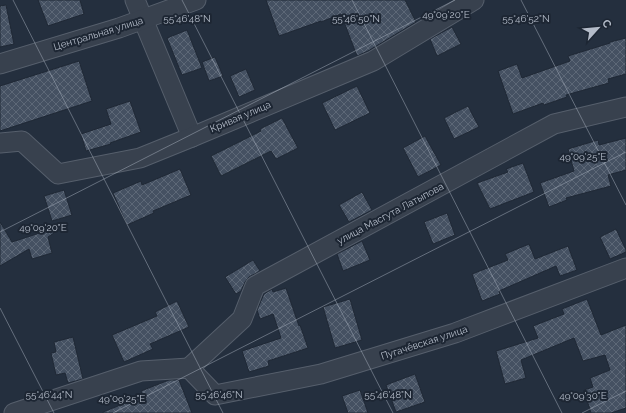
<svg xmlns="http://www.w3.org/2000/svg" width="626" height="413" font-family="Raleway,sans-serif">
  <style>
    .building { fill: url(#building-cross-hatch); stroke: #1f2835 }
    .lines { fill: none; stroke-linecap: round; stroke-linejoin: round }
    .minor-casing { stroke: #565f6c; stroke-width: 21 }
    .minor { stroke: #38414e; stroke-width: 19 }
    .ticks { fill: none; stroke: #b4bcc9; stroke-width: 1; stroke-opacity: 0.45 }
    .labels { text-anchor: middle; stroke-width: 4; stroke-linejoin: round; paint-order: stroke }
    .street-label { font-size: 10px; fill: #b4bcc9; stroke: #1d2633 }
    .ticks-label { font-size: 10px; text-anchor: middle; fill: #b4bcc9; stroke: #1d2633; stroke-width: 4; stroke-linejoin: round; paint-order: stroke }
  </style>
  <defs>
    <pattern id="building-cross-hatch" width="8" height="8" patternUnits="userSpaceOnUse"><rect width="8" height="8" fill="#455162"/><path d="M0 0l8 8M0 8l8-8" fill="none" stroke="#5d6877"/></pattern>
  </defs>
  <rect width="100%" height="100%" fill="#242f3e"/>
  <g class="building">
    <polygon points="38,0 80,0 84,14 48,26"/>
    <polygon points="266,0 405,0 416,22 368,51 357,56 341,14 321,22 321,21 279,36"/>
    <polygon points="6,5 14,44 0,47 0,6"/>
    <polygon points="452,27 461,44 437,56 430,39"/>
    <polygon points="187,30 202,68 182,75 167,38"/>
    <polygon points="626,38 626,74 608,79 609,83 566,95 567,97 544,105 543,103 513,114 498,71 517,64 522,78 570,61 568,56 610,43 610,42"/>
    <polygon points="215,57 223,76 209,81 202,62"/>
    <polygon points="79,61 92,101 0,131 0,86"/>
    <polygon points="246,69 255,90 239,97 230,76"/>
    <polygon points="357,86 370,113 335,130 322,103"/>
    <polygon points="130,101 141,132 110,143 111,144 86,151 81,134 111,124 106,109"/>
    <polygon points="468,106 479,127 454,139 444,118"/>
    <polygon points="282,118 298,148 276,159 271,151 221,176 211,156 261,131 260,129"/>
    <polygon points="425,136 441,165 418,177 403,148"/>
    <polygon points="626,138 626,170 608,175 611,186 566,198 567,200 549,207 540,183 574,171 568,149 598,140 599,145"/>
    <polygon points="523,163 534,192 490,209 477,183 508,172 506,169"/>
    <polygon points="180,169 191,195 153,211 154,213 127,225 113,193 141,181 142,185"/>
    <polygon points="64,190 72,215 52,221 44,196"/>
    <polygon points="362,192 372,210 349,222 339,205"/>
    <polygon points="447,213 455,235 433,244 424,222"/>
    <polygon points="0,222 12,242 52,229 54,233 48,237 52,253 32,259 29,249 0,266"/>
    <polygon points="616,229 626,250 626,252 610,259 600,237"/>
    <polygon points="362,241 370,260 343,271 337,254"/>
    <polygon points="529,244 535,259 568,246 577,270 560,276 556,266 499,291 500,294 482,301 472,274 508,260 505,254"/>
    <polygon points="253,260 260,271 249,277 245,282 241,291 236,294 225,277"/>
    <polygon points="286,288 299,326 300,325 308,348 268,361 269,366 249,372 242,351 281,338 273,314 260,319 257,310 264,294 272,289 273,292"/>
    <polygon points="350,299 362,340 335,348 323,307"/>
    <polygon points="587,299 601,335 626,325 626,408 611,413 591,413 584,390 593,387 590,378 610,370 605,355 583,361 574,338 521,360 526,378 505,384 496,351 538,338 533,326 564,314 562,309"/>
    <polygon points="177,301 189,327 150,344 153,349 124,362 112,335 157,316 155,312"/>
    <polygon points="73,337 83,379 68,383 65,373 56,375 51,353 56,352 54,342"/>
    <polygon points="415,374 425,402 396,412 386,385"/>
    <polygon points="169,380 179,380 192,413 103,413 103,412 143,396 141,391"/>
    <polygon points="360,390 368,413 348,413 342,396"/>
  </g>
  <g class="lines">
    <g class="minor-casing">
      <g id="minor">
        <polyline points="135,0 192,137"/>
        <polyline points="0,64 119,28 196,0"/>
        <polyline points="0,143 22,141 58,174 140,158 192,137 373,61 474,0"/>
        <polyline points="189,368 242,319 255,286 554,124 626,107"/>
        <polyline points="189,368 215,395 321,374 455,333 626,268"/>
        <polyline points="14,413 141,371 189,368"/>
      </g>
    </g>
    <use href="#minor" class="minor"/>
  </g>
  <path class="ticks" d="M13 0 223 413M182 0 393 413M352 0 562 413M521 0 626 205M0 232 455 0M0 308 54 413M113 413 626 152M582 413 626 391"/>
  <g class="labels">
    <g class="street-label">
      <text transform="translate(98 33) rotate(-17)" y="4">Центральная улица</text>
      <text transform="translate(240 116) rotate(-23)" y="4">Кривая улица</text>
      <text transform="translate(390 213) rotate(-28)" y="4">улица Масгута Латыпова</text>
      <text transform="translate(424 342) rotate(-18)" y="4">Пугачёвская улица</text>
    </g>
  </g>
  <g class="ticks-label">
    <text x="446" y="18">49°09'20"E</text>
    <text x="187" y="22">55°46'48"N</text>
    <text x="356" y="22">55°46'50"N</text>
    <text x="526" y="22">55°46'52"N</text>
    <text x="583" y="160">49°09'25"E</text>
    <text x="43" y="231">49°09'20"E</text>
    <text x="49" y="398">55°46'44"N</text>
    <text x="219" y="398">55°46'46"N</text>
    <text x="388" y="398">55°46'48"N</text>
    <text x="583" y="399">49°09'30"E</text>
    <text x="122" y="402">49°09'25"E</text>
  </g>
  <g transform="translate(598 28) rotate(63)" stroke="#1d2633" stroke-width="3" paint-order="stroke">
  <path d="M0-3L7 15L0 10L-7 15Z" fill="#b4bcc9"/>
  <text y="-6" font-size="11" font-weight="bold" text-anchor="middle" fill="#b4bcc9">С</text>
  </g>
</svg>
